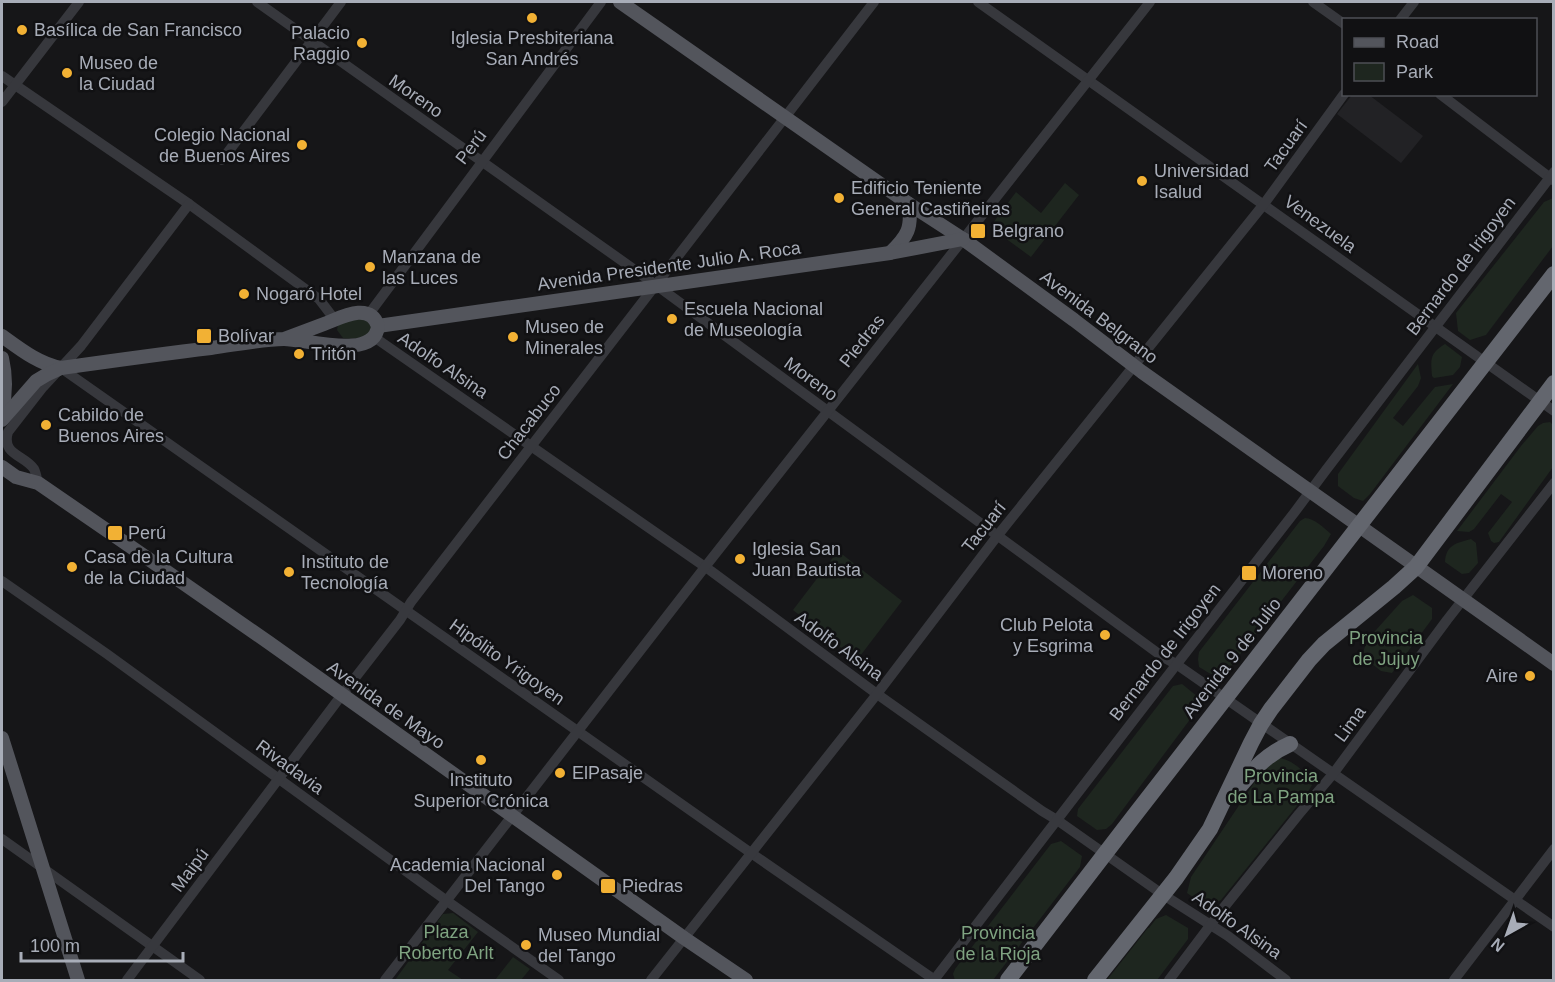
<svg xmlns="http://www.w3.org/2000/svg" width="1555" height="982" font-family="Helvetica,sans-serif">
  <style>
    .built { fill: #222225 }
    .green { fill: #1e261f }
    .lines { fill: none; stroke-linecap: round; stroke-linejoin: round }
    .minor { stroke: #37383d; stroke-width: 10 }
    .major { stroke: #53555c; stroke-width: 14 }
    .highway { stroke: #63666e; stroke-width: 16 }
    .poi-dot { fill: #f2b134; stroke: #111113; stroke-width: 2 }
    .labels { text-anchor: middle; stroke-width: 5; stroke-linejoin: round; paint-order: stroke }
    .poi-label { font-size: 18px; fill: #a8adb8; stroke: #111113; text-anchor: start }
    .street-label { font-size: 18px; fill: #a8adb8; stroke: #111113 }
    .park-label { font-size: 18px; fill: #7fa381; stroke: #111113 }
  </style>
  <rect width="100%" height="100%" fill="#161618"/>
  <polygon class="built" points="1352,95 1369,95 1423,136 1401,163 1337,114"/>
  <g class="green">
    <polygon points="1065,183 1079,195 1031,257 990,227 1016,192 1041,213"/>
    <polygon points="1553,198 1553,246 1486,335 1470,340 1458,331 1456,313 1544,202"/>
    <path d="M371 318V335C361 337 353 340 343 338L337 330 338 324 341 320Z"/>
    <path d="M1445 344 1462 357 1460 367 1453 375 1434 378 1432 376C1431 359 1429 354 1445 344Z"/>
    <polygon points="1418,364 1421,378 1418,386 1393,418 1403,426 1435,387 1453,384 1370,494 1363,501 1354,498 1338,486 1338,474"/>
    <polygon points="1550,422 1553,425 1553,467 1499,542 1494,543 1491,541 1488,533 1512,502 1501,494 1474,529 1469,532 1457,531 1521,446 1538,426 1543,423"/>
    <path d="M1305 518C1314 518 1324 528 1331 534L1324 546 1228 670C1216 680 1211 674 1199 667L1198 659 1199 652 1300 521Z"/>
    <path d="M1471 539 1476 543 1478 563 1469 573 1462 574 1445 562C1446 545 1456 543 1471 539Z"/>
    <polygon points="838,551 902,601 857,660 793,610"/>
    <polygon points="1413,595 1432,608 1432,619 1392,673 1381,671 1362,656 1367,640 1402,601"/>
    <polygon points="1182,684 1198,697 1200,699 1200,706 1112,824 1106,829 1097,830 1077,816 1078,809 1173,686"/>
    <path d="M1279 758C1292 759 1307 773 1312 785L1308 792 1221 900 1207 907 1187 893 1191 877 1262 771Z"/>
    <polygon points="1061,841 1082,856 1080,867 993,980 955,980 953,974 955,969 1051,844"/>
    <polygon points="453,913 478,932 448,970 463,980 395,980 443,914"/>
    <polygon points="1166,915 1188,928 1188,939 1157,980 1107,980 1148,928 1149,928 1156,919"/>
    <polygon points="513,957 530,969 521,980 495,980"/>
  </g>
  <g class="lines">
    <g class="minor">
      <polyline points="257,2 656,285 1163,657 1176,664 1554,927"/>
      <polyline points="978,2 1554,411"/>
      <polyline points="1313,2 1344,24"/>
      <polyline points="1400,20 1414,2"/>
      <polyline points="2,76 189,204 319,299 335,320"/>
      <polyline points="1440,94 1553,180"/>
      <polyline points="2,102 79,2"/>
      <polyline points="222,160 341,2"/>
      <polyline points="369,314 601,2"/>
      <polyline points="374,337 711,571 877,694 1042,811 1057,820 1162,894 1228,936 1286,980"/>
      <polyline points="61,368 751,853 935,980"/>
      <path d="M38 483C37 479 36 473 34 469 25 455 1 455 8 432L43 387 81 346 189 204"/>
      <polyline points="2,581 107,654 447,901 559,980"/>
      <polyline points="2,839 200,980"/>
      <polyline points="127,980 341,696 400,620 411,602 874,2"/>
      <polyline points="385,980 705,567 1150,2"/>
      <polyline points="651,980 877,694 998,535 1264,204 1344,94"/>
      <polyline points="934,980 1166,678 1294,513 1326,470 1554,172"/>
      <polyline points="1169,980 1221,911 1299,814 1333,774 1447,620 1554,483"/>
      <polyline points="1454,980 1554,849"/>
    </g>
    <g class="major">
      <polyline points="620,2 909,204 963,239 1074,320 1142,372 1554,664"/>
      <path d="M890 253C908 236 912 228 909 204"/>
      <polyline points="378,326 890,253 963,239"/>
      <path d="M2 336C20 349 39 364 61 368"/>
      <path d="M2 358C6 375 6 393 2 411"/>
      <path d="M2 420 36 381 46 375 61 368C111 361 161 354 211 348 234 345 262 339 284 339 306 339 375 361 378 326 370 301 340 318 324 324 311 329 297 334 284 339"/>
      <polyline points="2,467 16,477 38,483 150,560 268,642 684,938 746,980"/>
      <polyline points="2,738 78,980"/>
    </g>
    <g class="highway">
      <path d="M1233 794C1252 772 1263 756 1290 744"/>
      <path d="M1008 980C1189 744 1371 509 1554 274"/>
      <polyline points="1095,980 1176,878 1210,829 1251,743 1261,724 1271,709 1309,660 1324,644 1394,587 1416,567 1554,383"/>
    </g>
  </g>
  <g class="poi-dot">
    <circle cx="532" cy="18" r="6"/>
    <circle cx="22" cy="30" r="6"/>
    <circle cx="362" cy="43" r="6"/>
    <circle cx="67" cy="73" r="6"/>
    <circle cx="302" cy="145" r="6"/>
    <circle cx="1142" cy="181" r="6"/>
    <circle cx="839" cy="198" r="6"/>
    <rect x="970" y="223" width="16" height="16" rx="3"/>
    <circle cx="370" cy="267" r="6"/>
    <circle cx="244" cy="294" r="6"/>
    <circle cx="672" cy="319" r="6"/>
    <rect x="196" y="328" width="16" height="16" rx="3"/>
    <circle cx="513" cy="337" r="6"/>
    <circle cx="299" cy="354" r="6"/>
    <circle cx="46" cy="425" r="6"/>
    <rect x="107" y="525" width="16" height="16" rx="3"/>
    <circle cx="740" cy="559" r="6"/>
    <circle cx="72" cy="567" r="6"/>
    <circle cx="289" cy="572" r="6"/>
    <rect x="1241" y="565" width="16" height="16" rx="3"/>
    <circle cx="1105" cy="635" r="6"/>
    <circle cx="1530" cy="676" r="6"/>
    <circle cx="481" cy="760" r="6"/>
    <circle cx="560" cy="773" r="6"/>
    <circle cx="557" cy="875" r="6"/>
    <rect x="600" y="878" width="16" height="16" rx="3"/>
    <circle cx="526" cy="945" r="6"/>
  </g>
  <g class="labels">
    <g class="poi-label">
      <text x="34" y="36">Basílica de San Francisco</text>
      <text x="350" y="39" text-anchor="end">Palacio<tspan x="350" dy="21">Raggio</tspan></text>
      <text x="532" y="44" text-anchor="middle">Iglesia Presbiteriana<tspan x="532" dy="21">San Andrés</tspan></text>
      <text x="79" y="69">Museo de<tspan x="79" dy="21">la Ciudad</tspan></text>
      <text x="290" y="141" text-anchor="end">Colegio Nacional<tspan x="290" dy="21">de Buenos Aires</tspan></text>
      <text x="1154" y="177">Universidad<tspan x="1154" dy="21">Isalud</tspan></text>
      <text x="851" y="194">Edificio Teniente<tspan x="851" dy="21">General Castiñeiras</tspan></text>
      <text x="992" y="237">Belgrano</text>
      <text x="382" y="263">Manzana de<tspan x="382" dy="21">las Luces</tspan></text>
      <text x="256" y="300">Nogaró Hotel</text>
      <text x="684" y="315">Escuela Nacional<tspan x="684" dy="21">de Museología</tspan></text>
      <text x="525" y="333">Museo de<tspan x="525" dy="21">Minerales</tspan></text>
      <text x="218" y="342">Bolívar</text>
      <text x="311" y="360">Tritón</text>
      <text x="58" y="421">Cabildo de<tspan x="58" dy="21">Buenos Aires</tspan></text>
      <text x="128" y="539">Perú</text>
      <text x="752" y="555">Iglesia San<tspan x="752" dy="21">Juan Bautista</tspan></text>
      <text x="84" y="563">Casa de la Cultura<tspan x="84" dy="21">de la Ciudad</tspan></text>
      <text x="301" y="568">Instituto de<tspan x="301" dy="21">Tecnología</tspan></text>
      <text x="1262" y="579">Moreno</text>
      <text x="1093" y="631" text-anchor="end">Club Pelota<tspan x="1093" dy="21">y Esgrima</tspan></text>
      <text x="1518" y="682" text-anchor="end">Aire</text>
      <text x="572" y="779">ElPasaje</text>
      <text x="481" y="786" text-anchor="middle">Instituto<tspan x="481" dy="21">Superior Crónica</tspan></text>
      <text x="545" y="871" text-anchor="end">Academia Nacional<tspan x="545" dy="21">Del Tango</tspan></text>
      <text x="622" y="892">Piedras</text>
      <text x="538" y="941">Museo Mundial<tspan x="538" dy="21">del Tango</tspan></text>
    </g>
    <g class="street-label">
      <text transform="translate(416 96) rotate(35)" y="6">Moreno</text>
      <text transform="translate(1286 146) rotate(-54)" y="6">Tacuarí</text>
      <text transform="translate(471 147) rotate(-53)" y="6">Perú</text>
      <text transform="translate(1320 224) rotate(36)" y="6">Venezuela</text>
      <text transform="translate(669 266) rotate(-8)" y="6">Avenida Presidente Julio A. Roca</text>
      <text transform="translate(1461 266) rotate(-53)" y="6">Bernardo de Irigoyen</text>
      <text transform="translate(1099 317) rotate(37)" y="6">Avenida Belgrano</text>
      <text transform="translate(862 341) rotate(-52)" y="6">Piedras</text>
      <text transform="translate(443 365) rotate(34)" y="6">Adolfo Alsina</text>
      <text transform="translate(811 379) rotate(36)" y="6">Moreno</text>
      <text transform="translate(529 422) rotate(-52)" y="6">Chacabuco</text>
      <text transform="translate(984 527) rotate(-52)" y="6">Tacuarí</text>
      <text transform="translate(839 646) rotate(36)" y="6">Adolfo Alsina</text>
      <text transform="translate(1165 652) rotate(-52)" y="6">Bernardo de Irigoyen</text>
      <text transform="translate(1232 658) rotate(-52)" y="6">Avenida 9 de Julio</text>
      <text transform="translate(507 662) rotate(35)" y="6">Hipólito Yrigoyen</text>
      <text transform="translate(386 705) rotate(35)" y="6">Avenida de Mayo</text>
      <text transform="translate(1350 724) rotate(-54)" y="6">Lima</text>
      <text transform="translate(290 767) rotate(36)" y="6">Rivadavia</text>
      <text transform="translate(190 870) rotate(-53)" y="6">Maipú</text>
      <text transform="translate(1237 925) rotate(35)" y="6">Adolfo Alsina</text>
    </g>
    <g class="park-label">
      <text x="1386" y="644">Provincia<tspan x="1386" dy="21">de Jujuy</tspan></text>
      <text x="1281" y="782">Provincia<tspan x="1281" dy="21">de La Pampa</tspan></text>
      <text x="446" y="938">Plaza<tspan x="446" dy="21">Roberto Arlt</tspan></text>
      <text x="998" y="939">Provincia<tspan x="998" dy="21">de la Rioja</tspan></text>
    </g>
  </g>
  <rect width="1555" height="982" fill="none" stroke="#a8adb8" stroke-width="6"/>
  <rect x="1342" y="18" width="195" height="78" fill="#111113" stroke="#4d4f55" stroke-width="1.5"/>
  <rect x="1354" y="38" width="30" height="9" fill="#53555c" stroke="#4d4f55" stroke-width="1.5"/>
  <text x="1396" y="48" font-size="18" fill="#a8adb8">Road</text>
  <rect x="1354" y="63" width="30" height="18" fill="#1e261f" stroke="#4d4f55" stroke-width="1.5"/>
  <text x="1396" y="78" font-size="18" fill="#a8adb8">Park</text>
  <g transform="translate(1507 934) rotate(220)" stroke="#111113" stroke-width="4.5" paint-order="stroke">
  <path d="M0-4.5L10 22L0 15L-10 22Z" fill="#a8adb8"/>
  <text y="-9" font-size="16" font-weight="bold" text-anchor="middle" fill="#a8adb8">N</text>
  </g>
  <path d="M21 952v9h162v-9" fill="none" stroke="#a8adb8" stroke-width="3"/>
  <text x="30" y="952" font-size="18" fill="#a8adb8" stroke="#111113" stroke-width="4.5" paint-order="stroke">100 m</text>
</svg>
